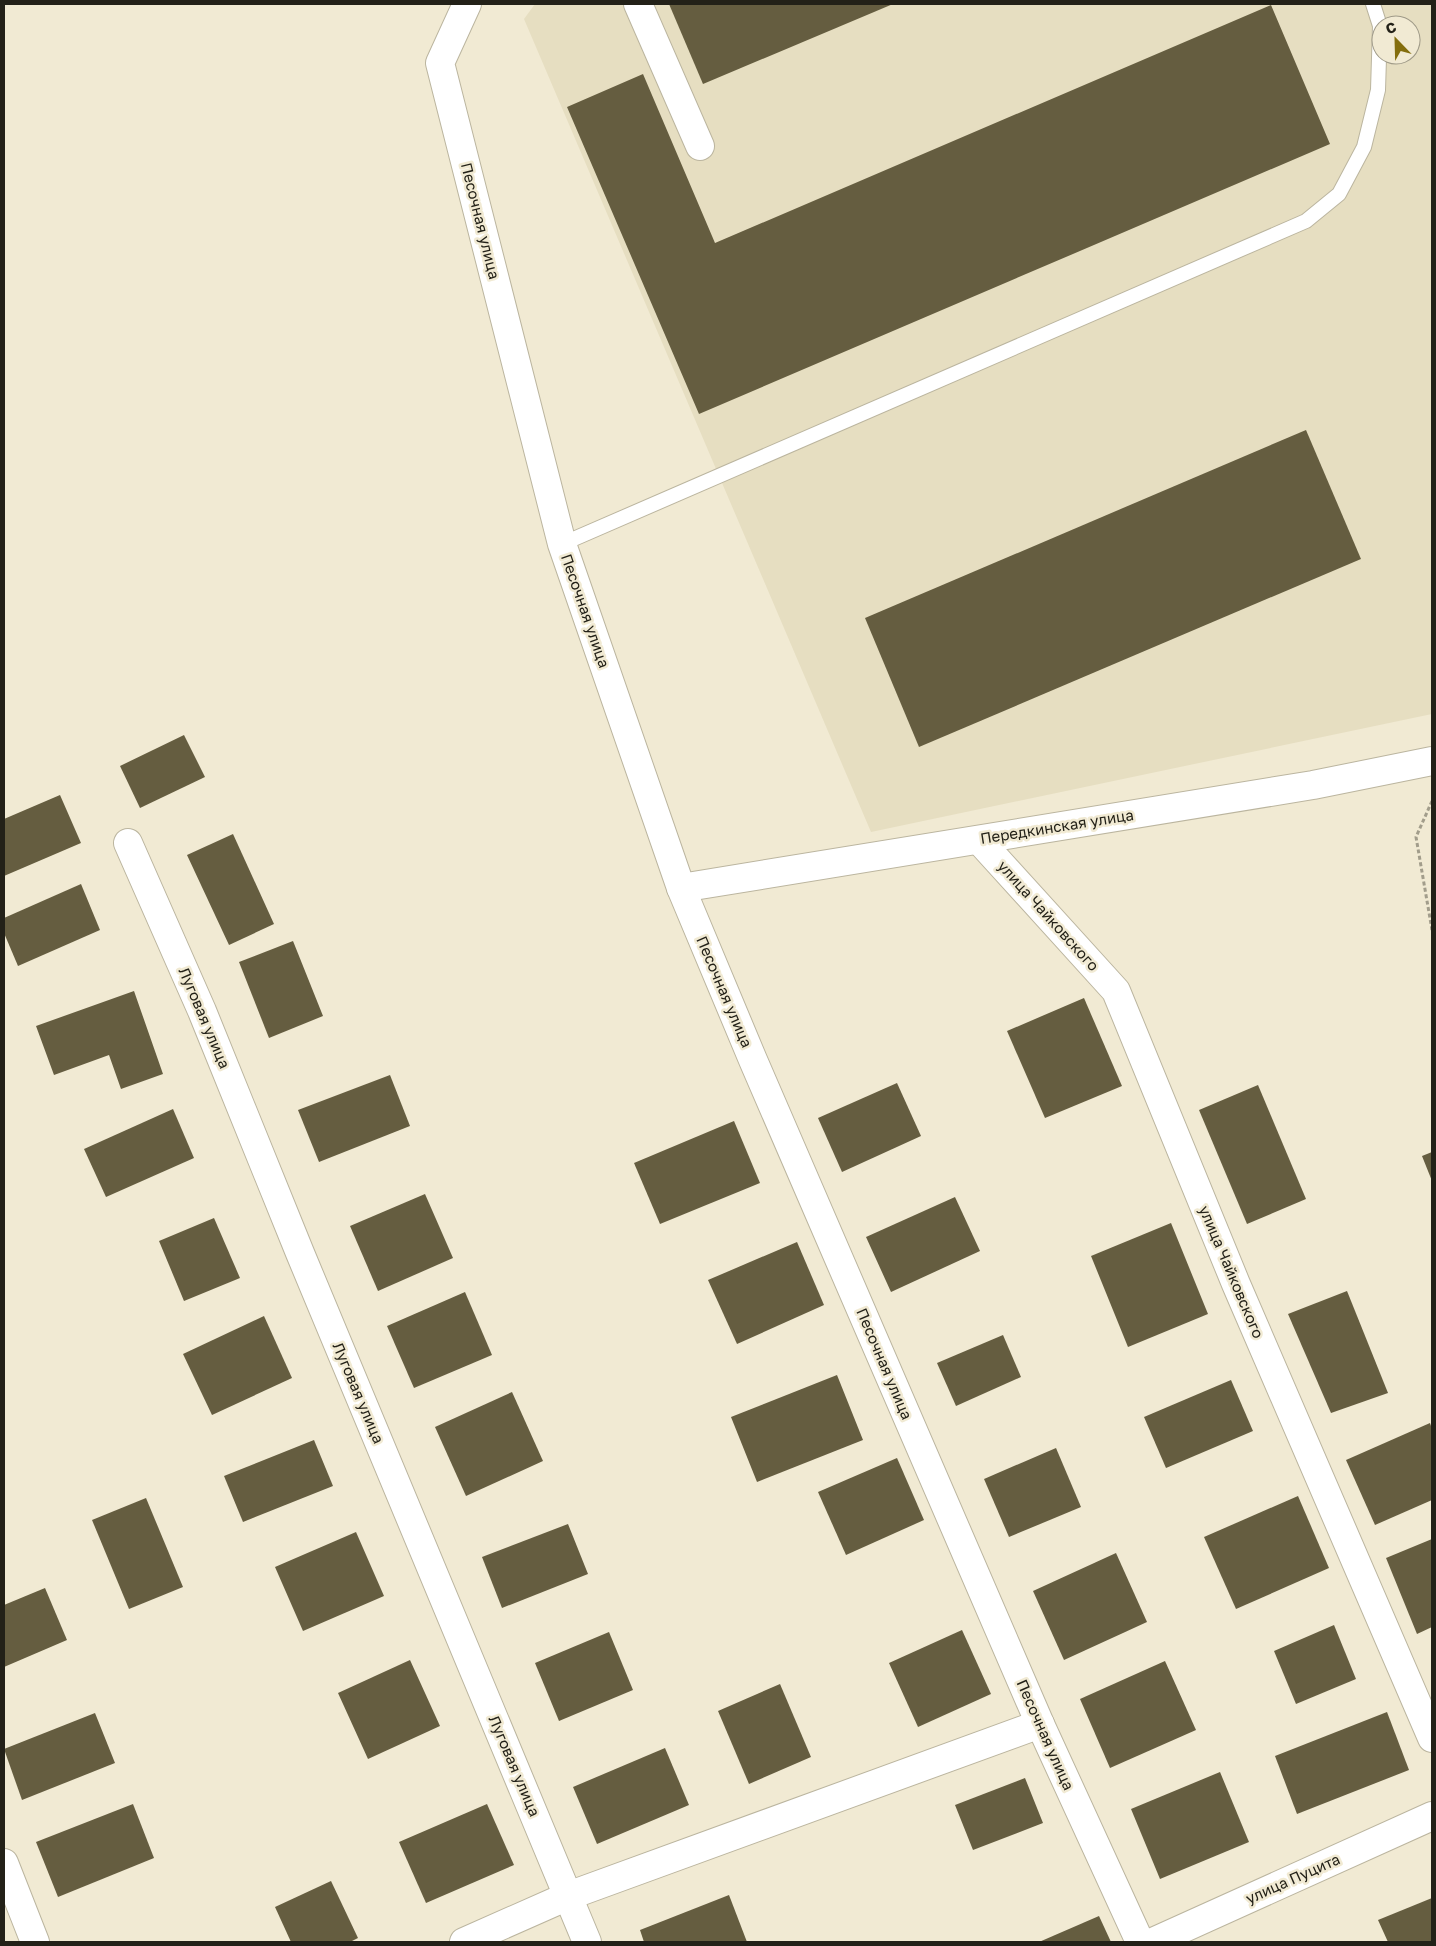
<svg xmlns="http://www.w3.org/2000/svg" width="1436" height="1946" font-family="'Golos Text',sans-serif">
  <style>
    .built { fill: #e6dec1; fill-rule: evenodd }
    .building { fill: #655d40 }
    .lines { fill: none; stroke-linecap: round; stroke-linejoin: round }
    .lane-casing { stroke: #bbb59f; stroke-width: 16 }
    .street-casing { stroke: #bbb59f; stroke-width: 30 }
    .path { stroke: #a29d8b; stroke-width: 3; stroke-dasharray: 4 2.5; stroke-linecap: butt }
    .lane { stroke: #fff; stroke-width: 14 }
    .street { stroke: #fff; stroke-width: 28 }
    .labels { text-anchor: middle; stroke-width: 5; stroke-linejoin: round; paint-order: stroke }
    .street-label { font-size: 15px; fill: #232118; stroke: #f1ead3 }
  </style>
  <rect width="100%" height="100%" fill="#f1ead3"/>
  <path class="built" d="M535 4H1432V714L871 832 524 19ZM1381 25H1411V55H1381Z"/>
  <g class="building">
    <polygon points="669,4 893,4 703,84"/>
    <polygon points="1271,5 1330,144 699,414 567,107 643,74 715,243"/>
    <polygon points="1306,430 1361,559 919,747 865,618"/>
    <polygon points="184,735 205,777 140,808 120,766"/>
    <polygon points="60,795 81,843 4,876 4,819"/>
    <polygon points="233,834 274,924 229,945 187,855"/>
    <polygon points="81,884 100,930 18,966 4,933 4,918"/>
    <polygon points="293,941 323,1016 269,1038 239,962"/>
    <polygon points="134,991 163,1074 121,1089 109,1055 54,1075 36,1026"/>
    <polygon points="1084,998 1122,1086 1045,1118 1007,1031"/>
    <polygon points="390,1075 410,1126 319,1162 298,1110"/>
    <polygon points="897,1083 921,1136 842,1172 818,1118"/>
    <polygon points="1258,1085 1306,1199 1247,1224 1199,1110"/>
    <polygon points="173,1109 194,1158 106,1197 84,1149"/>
    <polygon points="734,1121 760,1183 660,1224 634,1163"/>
    <polygon points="1432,1152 1432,1181 1422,1156"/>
    <polygon points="425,1194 453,1258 378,1291 350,1226"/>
    <polygon points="955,1197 980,1251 891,1292 866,1237"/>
    <polygon points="214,1218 240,1278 184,1301 159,1241"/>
    <polygon points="1171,1223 1208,1314 1128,1347 1091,1256"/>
    <polygon points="797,1242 824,1305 737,1344 708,1280"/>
    <polygon points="1347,1291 1388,1393 1331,1413 1288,1314"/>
    <polygon points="465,1292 492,1355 414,1388 387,1326"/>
    <polygon points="264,1316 292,1378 212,1415 183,1354"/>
    <polygon points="1003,1335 1021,1377 956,1406 937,1363"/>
    <polygon points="837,1375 863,1440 757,1482 731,1417"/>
    <polygon points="1231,1380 1253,1431 1166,1468 1144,1417"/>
    <polygon points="512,1392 543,1461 466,1496 435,1427"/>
    <polygon points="1430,1423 1432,1429 1432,1500 1375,1525 1346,1460"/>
    <polygon points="314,1440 333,1486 243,1522 224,1476"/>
    <polygon points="1056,1448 1081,1507 1009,1537 984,1479"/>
    <polygon points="897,1458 924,1520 846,1555 818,1492"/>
    <polygon points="1298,1496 1329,1568 1236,1609 1204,1537"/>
    <polygon points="146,1498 183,1587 129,1609 92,1520"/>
    <polygon points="568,1524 588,1574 502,1608 482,1557"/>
    <polygon points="356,1532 384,1596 303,1631 275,1567"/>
    <polygon points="1432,1539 1432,1627 1417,1634 1386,1558"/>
    <polygon points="1116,1553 1147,1622 1064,1660 1033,1591"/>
    <polygon points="45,1588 67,1640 4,1667 4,1605"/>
    <polygon points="1334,1625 1356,1679 1296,1704 1274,1651"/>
    <polygon points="962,1630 991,1694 918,1727 889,1663"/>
    <polygon points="609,1632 633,1690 559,1721 535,1663"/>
    <polygon points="410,1660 440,1726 368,1759 338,1693"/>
    <polygon points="1165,1661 1196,1730 1110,1768 1080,1699"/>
    <polygon points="780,1684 811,1757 749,1784 718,1711"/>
    <polygon points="1387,1712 1409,1770 1297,1814 1275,1756"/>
    <polygon points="95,1713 115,1763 22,1800 4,1749"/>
    <polygon points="665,1748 689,1805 597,1844 573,1787"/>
    <polygon points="1220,1772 1249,1842 1160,1879 1131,1809"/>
    <polygon points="1025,1778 1043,1823 973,1850 955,1805"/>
    <polygon points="133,1804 154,1858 58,1897 36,1842"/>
    <polygon points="487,1804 514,1865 426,1903 399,1842"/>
    <polygon points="331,1881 358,1938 350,1942 291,1942 275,1907"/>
    <polygon points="729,1895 747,1942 644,1942 640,1930"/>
    <polygon points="1432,1898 1432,1942 1388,1942 1378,1920"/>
    <polygon points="1099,1916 1111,1942 1039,1942"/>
  </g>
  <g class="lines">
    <g class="lane-casing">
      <polyline id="lane" points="562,544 1306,221 1339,194 1364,147 1378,90 1380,26 1373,4"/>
    </g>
    <g class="street-casing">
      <g id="street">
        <polyline points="467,4 440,63 562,544 681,888 753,1060 1040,1724 1140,1942"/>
        <polyline points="638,4 700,146"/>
        <polyline points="979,840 1116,991 1236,1284 1432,1738"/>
        <polyline points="128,843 202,1011 300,1253 587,1942"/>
        <polyline points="681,888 1313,785 1432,761"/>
        <polyline points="4,1863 35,1942"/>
        <polyline points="464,1942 568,1896 1040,1724"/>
        <polyline points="1153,1942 1432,1816"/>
      </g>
    </g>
    <polyline class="path" points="1432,801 1416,837 1432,930"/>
    <use href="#lane" class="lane"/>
    <use href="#street" class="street"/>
  </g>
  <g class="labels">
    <g class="street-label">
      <text transform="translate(480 221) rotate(76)" y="5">Песочная улица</text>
      <text transform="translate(585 611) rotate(71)" y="5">Песочная улица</text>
      <text transform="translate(1057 827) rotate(-9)" y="5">Передкинская улица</text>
      <text transform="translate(1048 916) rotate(48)" y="5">улица Чайковского</text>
      <text transform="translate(724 992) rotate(67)" y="5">Песочная улица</text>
      <text transform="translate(204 1018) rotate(67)" y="5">Луговая улица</text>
      <text transform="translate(1231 1272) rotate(67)" y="5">улица Чайковского</text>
      <text transform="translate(884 1364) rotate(67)" y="5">Песочная улица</text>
      <text transform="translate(358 1393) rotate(67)" y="5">Луговая улица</text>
      <text transform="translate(1045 1735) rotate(66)" y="5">Песочная улица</text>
      <text transform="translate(514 1766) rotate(67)" y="5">Луговая улица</text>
      <text transform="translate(1293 1879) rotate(-24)" y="5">улица Пуцита</text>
    </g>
  </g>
  <rect width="1436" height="1946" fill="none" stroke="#232118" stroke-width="10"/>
  <g transform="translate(1396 40) rotate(337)"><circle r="24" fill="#f1ead3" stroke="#9f9a88"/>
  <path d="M0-4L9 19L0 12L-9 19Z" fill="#846e0d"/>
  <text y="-8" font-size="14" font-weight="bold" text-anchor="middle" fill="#232118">С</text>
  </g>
</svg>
